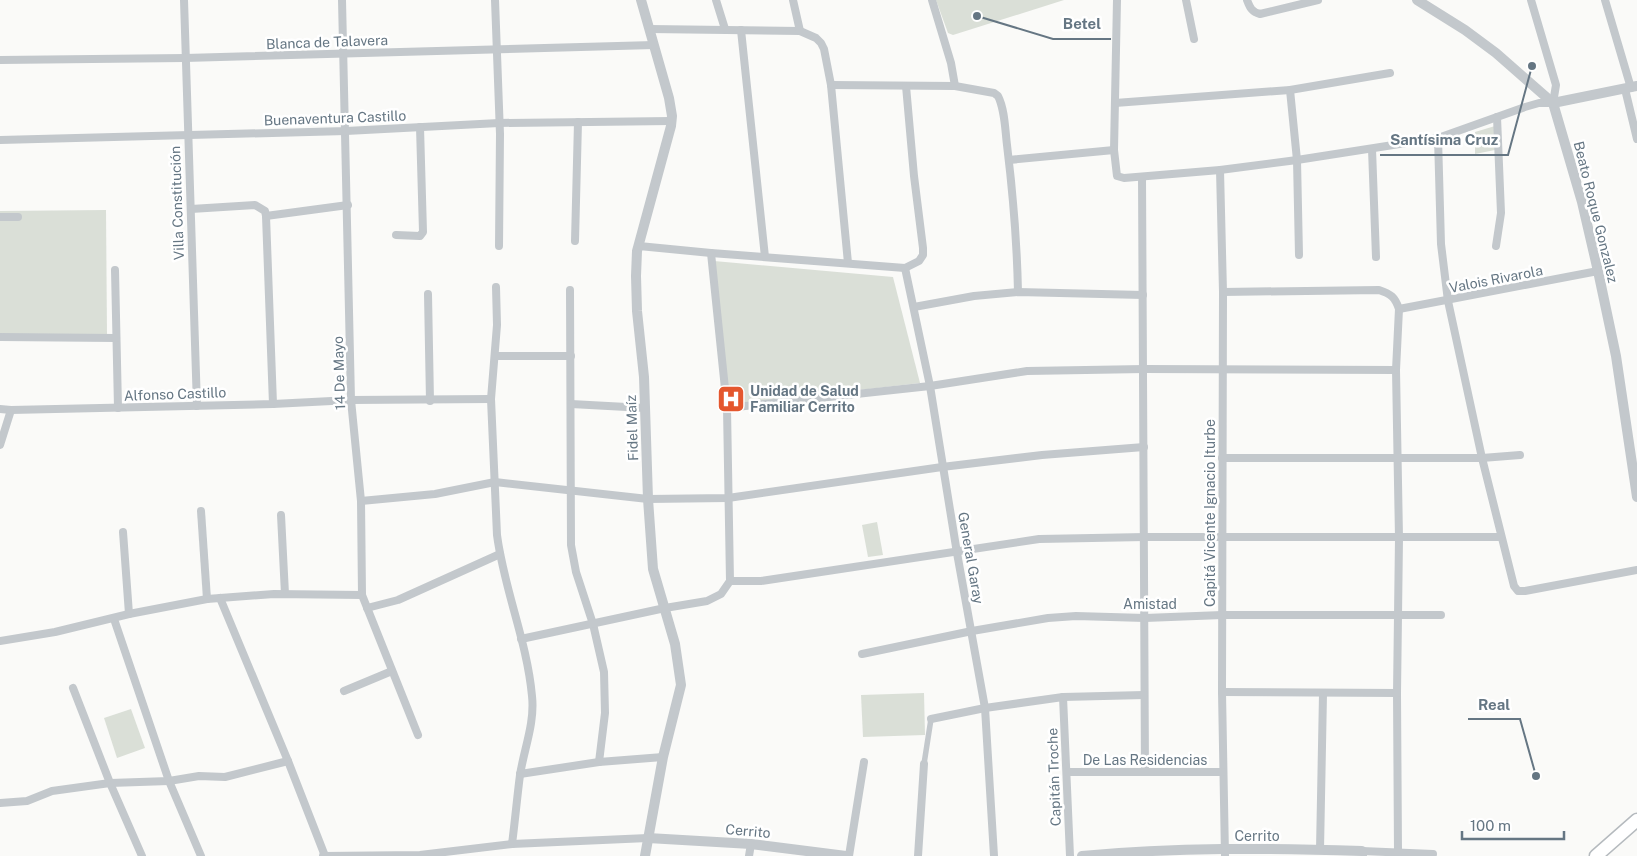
<svg xmlns="http://www.w3.org/2000/svg" width="1637" height="856" font-family="'Public Sans',sans-serif">
  <style>
    .green { fill: #dadfd7 }
    .lines { fill: none; stroke-linecap: round; stroke-linejoin: round }
    .primary-casing { stroke: #b5babe; stroke-width: 15 }
    .pedestrian { stroke: #c3c8cc; stroke-width: 5.5 }
    .minor { stroke: #c3c8cc; stroke-width: 8 }
    .tertiary { stroke: #c3c8cc; stroke-width: 10 }
    .primary { stroke: #fff; stroke-width: 12 }
    .labels { text-anchor: middle; stroke-width: 5; stroke-linejoin: round; paint-order: stroke }
    .street-label { font-size: 14px; fill: #657683; stroke: #fff }
    .poi-label { font-size: 14px; font-weight: bold; fill: #657683; stroke: #fff; text-anchor: start }
    .leader { fill: none; stroke: #657683; stroke-width: 2 }
    .callout-dot { fill: #657683; stroke: #fff; stroke-width: 2 }
    .callout-label { font-size: 15px; text-anchor: middle; font-weight: bold; fill: #657683; stroke: #fff; stroke-width: 5; stroke-linejoin: round; paint-order: stroke }
  </style>
  <rect width="100%" height="100%" fill="#fafaf8"/>
  <g class="green">
    <polygon points="936,0 1064,0 953,35 948,33"/>
    <polygon points="1495,126 1495,150 1475,154 1475,132"/>
    <polygon points="106,210 107,334 0,334 0,211"/>
    <polygon points="714,261 893,277 920,383 730,405"/>
    <polygon points="877,522 883,555 868,557 862,525"/>
    <polygon points="924,693 925,735 863,737 861,695"/>
    <polygon points="131,709 145,748 117,758 104,718"/>
  </g>
  <g class="lines">
    <g class="primary-casing">
      <polyline id="primary" points="1596,856 1637,820"/>
    </g>
    <polyline class="pedestrian" points="924,764 931,719"/>
    <g class="minor">
      <polyline points="184,0 197,406"/>
      <polyline points="342,0 351,400 361,501 362,595 418,735"/>
      <polyline points="495,0 500,134 499,246"/>
      <polyline points="716,0 725,29"/>
      <polyline points="932,0 951,63 955,86"/>
      <polyline points="1117,0 1114,150 1117,176 1124,178 1220,170 1297,160 1438,138 1525,107 1539,103 1553,103 1556,85 1531,0"/>
      <polyline points="1186,0 1194,39"/>
      <path d="M1247 0C1250 8 1252 12 1260 14L1318 0"/>
      <polyline points="1605,0 1631,88"/>
      <polyline points="650,29 800,31 793,0"/>
      <polyline points="741,30 765,257"/>
      <polyline points="800,31 816,38 821,43 824,49 831,85 848,263"/>
      <polyline points="0,60 185,58 654,45"/>
      <path d="M831 85 955 86 994 93 998 96C1005 110 1005 129 1007 145 1013 194 1017 243 1018 292"/>
      <polyline points="1625,89 1637,139"/>
      <polyline points="1290,90 1297,160 1299,255"/>
      <polyline points="1115,103 1290,90 1390,73"/>
      <polyline points="1438,138 1441,244 1448,301 1482,458 1514,586 1518,591 1525,591 1637,570"/>
      <polyline points="0,140 346,131 499,123 671,121"/>
      <polyline points="1372,149 1376,257"/>
      <polyline points="1009,160 1114,150"/>
      <polyline points="1220,170 1223,292 1222,692 1225,856"/>
      <polyline points="1142,177 1145,771"/>
      <polyline points="191,209 255,205 265,211 266,216 348,205"/>
      <polyline points="266,216 273,404"/>
      <polyline points="0,217 18,217"/>
      <polyline points="396,235 420,236 423,232 420,127"/>
      <polyline points="575,241 578,122"/>
      <polyline points="639,246 711,253 905,268 919,261 923,255 923,248 914,176 906,86"/>
      <polyline points="1496,246 1501,213 1497,117"/>
      <polyline points="711,253 727,408"/>
      <polyline points="905,268 930,386 957,553 985,708 994,856"/>
      <polyline points="115,270 118,408"/>
      <path d="M496 287 497 325 491 399 497 535C504 589 527 641 532 696 535 723 524 749 520 775 517 798 515 821 512 844"/>
      <polyline points="570,290 571,545 576,572 593,624 604,672 605,713 599,762"/>
      <path d="M1223 292 1379 290C1391 294 1395 297 1399 309L1396 370 1399 538 1397 693 1398 852"/>
      <polyline points="428,294 430,401"/>
      <polyline points="914,307 974,296 1018,292 1143,295"/>
      <polyline points="1399,309 1598,271"/>
      <polyline points="0,337 116,338"/>
      <polyline points="495,356 571,356"/>
      <polyline points="571,404 645,408"/>
      <polyline points="0,409 11,410 273,404 351,400 491,399"/>
      <polyline points="0,445 11,410"/>
      <polyline points="1222,458 1482,458 1520,455"/>
      <polyline points="361,501 435,494 495,482 648,499 728,498 942,467 1042,455 1144,447"/>
      <polyline points="201,511 207,599"/>
      <polyline points="281,515 285,594"/>
      <polyline points="123,532 129,614"/>
      <polyline points="730,581 761,581 1039,539 1145,537 1501,537"/>
      <polyline points="220,598 288,761 325,856"/>
      <polyline points="367,608 398,600 500,554"/>
      <polyline points="114,619 169,781 201,856"/>
      <polyline points="521,639 665,608 707,601 721,594 730,581 727,408 930,386 1027,371 1144,369 1396,370"/>
      <polyline points="0,641 55,632 129,614 207,599 274,594 362,595"/>
      <polyline points="862,654 972,631 1048,618 1076,616 1145,618 1222,615 1441,615"/>
      <polyline points="73,688 110,783 142,856"/>
      <polyline points="344,691 392,671"/>
      <polyline points="1222,692 1397,693"/>
      <polyline points="1063,697 1070,856"/>
      <polyline points="931,719 985,708 1063,697 1144,695"/>
      <polyline points="1067,772 1223,772"/>
      <polyline points="520,774 599,762 663,757"/>
      <polyline points="0,803 27,801 52,791 110,783 169,781 199,776 225,777 288,761"/>
      <polyline points="1320,850 1323,694"/>
      <polyline points="1362,851 1433,854"/>
      <polyline points="323,856 420,855 512,844 648,838"/>
      <polyline points="749,856 751,844"/>
      <polyline points="849,856 864,762"/>
      <polyline points="918,856 924,764"/>
    </g>
    <g class="tertiary">
      <polyline points="641,0 669,98 672,116 671,126 637,251 636,276 637,311 644,377 648,499 653,569 675,644 681,685 663,757 645,856"/>
      <polyline points="1417,0 1465,30 1496,53 1553,103 1582,202 1598,271 1616,356 1637,497"/>
      <polyline points="1553,103 1637,86"/>
      <polyline points="648,838 751,844 846,856"/>
      <path d="M1082 856C1175 847 1269 848 1362 851V856"/>
    </g>
    <use href="#primary" class="primary"/>
  </g>
  <defs>
    <g id="hospital-square" transform="scale(1.4375)"><rect x="-9" y="-9" width="18" height="18" rx="4" fill="#e4572e" stroke="#fff"/><path d="M-5-5h3v3.5h4V-5h3V5h-3V1.5h-4V5h-3Z" fill="#fff"/></g>
  </defs>
  <g fill-rule="evenodd">
    <use href="#hospital-square" x="731" y="399"/>
  </g>
  <g class="labels">
    <g class="street-label">
      <text transform="translate(327 42) rotate(-2)" y="5">Blanca de Talavera</text>
      <text transform="translate(335 118) rotate(-2)" y="5">Buenaventura Castillo</text>
      <text transform="translate(177 203) rotate(-92)" y="5">Villa Constitución</text>
      <text transform="translate(1596 212) rotate(76)" y="5">Beato Roque Gonzalez</text>
      <text transform="translate(1496 279) rotate(-11)" y="5">Valois Rivarola</text>
      <text transform="translate(339 373) rotate(-92)" y="5">14 De Mayo</text>
      <text transform="translate(175 394) rotate(-2)" y="5">Alfonso Castillo</text>
      <text transform="translate(632 428) rotate(-92)" y="5">Fidel Maíz</text>
      <text transform="translate(1210 513) rotate(-90)" y="5">Capitá Vicente Ignacio Iturbe</text>
      <text transform="translate(971 558) rotate(80)" y="5">General Garay</text>
      <text x="1150" y="609">Amistad</text>
      <text x="1145" y="765">De Las Residencias</text>
      <text transform="translate(1054 777) rotate(-92)" y="5">Capitán Troche</text>
      <text transform="translate(748 831) rotate(5)" y="5">Cerrito</text>
      <text x="1257" y="841">Cerrito</text>
    </g>
    <g class="poi-label">
      <text x="750" y="396">Unidad de Salud<tspan x="750" dy="16">Familiar Cerrito</tspan></text>
    </g>
  </g>
  <path class="leader" d="M977 16L1053 39H1111M1532 66L1508 155H1380M1536 776L1520 719H1468"/>
  <g class="callout-dot">
    <circle cx="977" cy="16" r="5"/>
    <circle cx="1532" cy="66" r="5"/>
    <circle cx="1536" cy="776" r="5"/>
  </g>
  <g class="callout-label">
    <text x="1082" y="29">Betel</text>
    <text x="1444" y="145">Santísima Cruz</text>
    <text x="1494" y="710">Real</text>
  </g>
  <path d="M1462 831v8h102v-8" fill="none" stroke="#657683" stroke-width="2.5"/>
  <text x="1470" y="831" font-size="15" fill="#657683" stroke="#ffffff" stroke-width="4" paint-order="stroke">100 m</text>
</svg>
